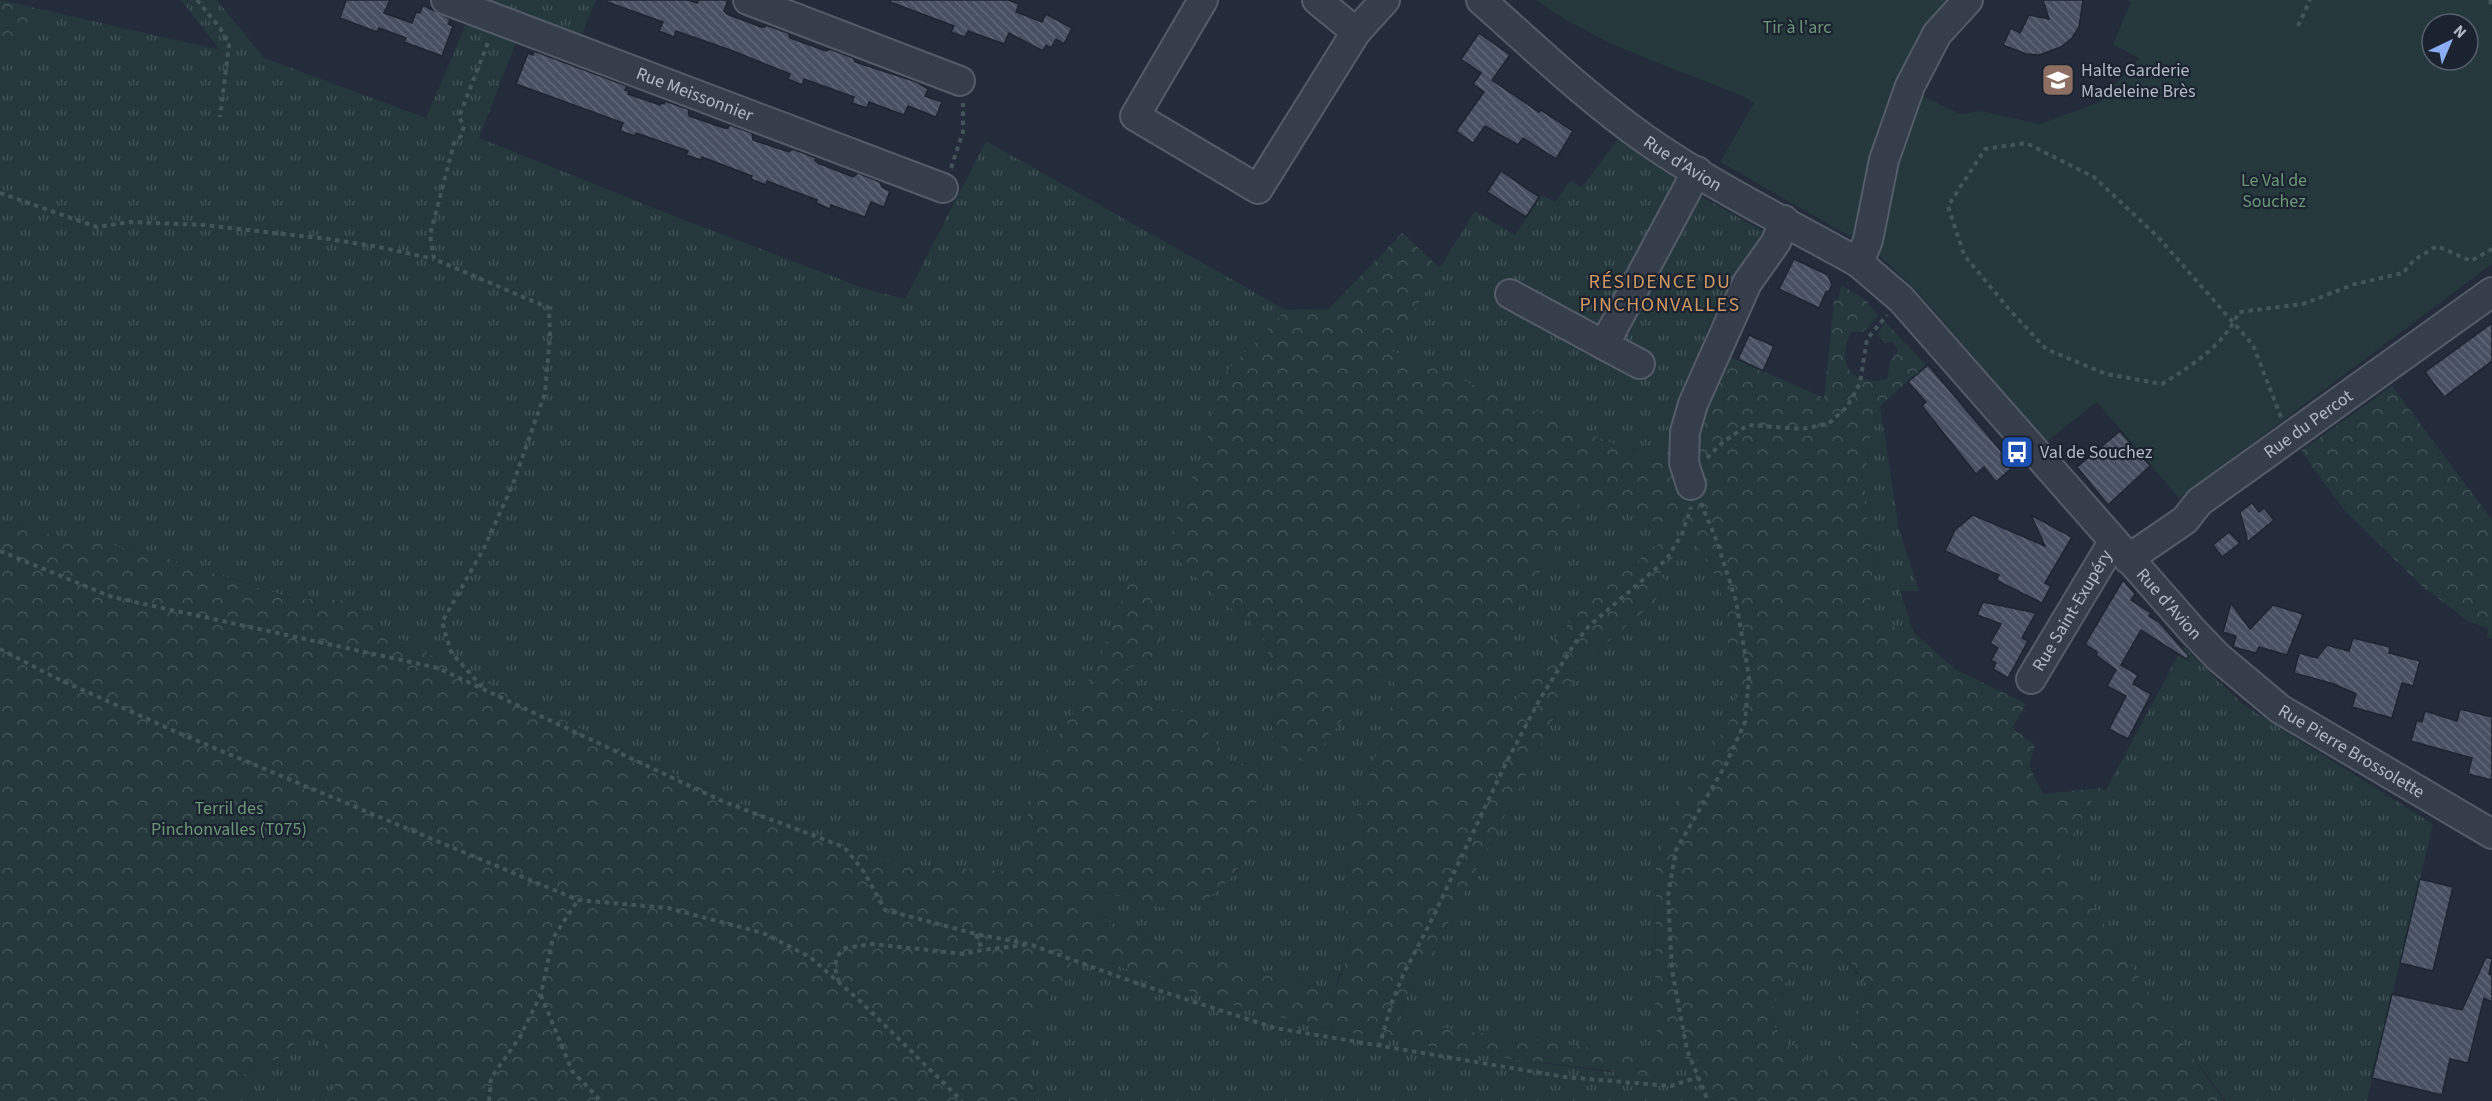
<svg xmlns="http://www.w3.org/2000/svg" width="2492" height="1101" font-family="'Source Sans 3',sans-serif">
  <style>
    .grass { fill: url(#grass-tufts) }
    .forest { fill: url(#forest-crowns); fill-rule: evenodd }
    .park { fill: #25383c; fill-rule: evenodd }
    .building { fill: url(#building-back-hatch); stroke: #1e2532; stroke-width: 1.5 }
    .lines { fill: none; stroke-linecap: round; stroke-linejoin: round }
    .minor-casing { stroke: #555c69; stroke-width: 32 }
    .path { stroke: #435559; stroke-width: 4; stroke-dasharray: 4.5 4.5; stroke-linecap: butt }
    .minor { stroke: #373e4b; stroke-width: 28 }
    .labels { text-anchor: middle; stroke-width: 4.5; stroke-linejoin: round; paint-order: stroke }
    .park-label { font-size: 18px; fill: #6b9777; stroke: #1c2330 }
    .poi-label { font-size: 18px; fill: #b3b9c7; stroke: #1c2330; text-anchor: start }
    .street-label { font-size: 18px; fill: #b3b9c7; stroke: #1c2330 }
    .neighbourhood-label { font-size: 20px; letter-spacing: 1.5px; fill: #d09964; stroke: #1c2330 }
  </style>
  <defs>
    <pattern id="grass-tufts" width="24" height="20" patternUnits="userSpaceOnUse" patternTransform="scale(1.5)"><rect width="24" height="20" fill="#25383c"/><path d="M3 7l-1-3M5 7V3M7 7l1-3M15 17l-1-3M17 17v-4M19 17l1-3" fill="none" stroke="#425357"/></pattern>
    <pattern id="forest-crowns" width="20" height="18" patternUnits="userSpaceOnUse" patternTransform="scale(1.5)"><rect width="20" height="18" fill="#25383c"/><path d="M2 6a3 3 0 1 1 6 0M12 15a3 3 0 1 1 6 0" fill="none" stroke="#425357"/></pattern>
    <pattern id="building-back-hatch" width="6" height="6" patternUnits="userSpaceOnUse" patternTransform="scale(1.5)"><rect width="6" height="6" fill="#485162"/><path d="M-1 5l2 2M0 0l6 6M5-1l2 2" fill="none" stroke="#606877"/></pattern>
  </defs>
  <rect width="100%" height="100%" fill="#242c3b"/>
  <g class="grass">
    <polygon points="181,0 217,0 264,58 426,118 469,17 518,37 479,138 674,216 866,289 905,299 986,141 1286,310 1221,377 1205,450 1180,504 1221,602 1247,618 1265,640 1274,677 1272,739 1307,761 1324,745 1373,676 1387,675 1398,686 1348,846 1346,925 1348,955 1337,980 1335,993 1177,949 1092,915 1105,895 1133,896 1158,907 1213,895 1237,871 1260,828 1251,814 1249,762 1234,766 1196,718 1154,701 1135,686 1122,683 1114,673 1157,650 1161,625 1147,589 1131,576 1103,651 1072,715 1046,751 1017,864 1005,871 910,866 816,835 718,794 626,751 434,657 388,633 341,600 298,600 173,560 103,543 68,539 0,521 0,46 33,28 44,10 220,50"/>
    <polygon points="480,0 596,0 581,36"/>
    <polygon points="1619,138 1691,191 1765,232 1768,241 1709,325 1682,403 1657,462 1389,350 1475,211 1515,235 1542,195 1555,202 1570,181 1582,187"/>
    <polygon points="1880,406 1899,529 1919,591 1900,591 1914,633 1897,628 1870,612 1873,559 1865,503 1868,444"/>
    <polygon points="1583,499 1669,526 1694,539 1720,584 1728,642 1737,709 1682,797 1656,864 1655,1004 1658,1057 1400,1023 1414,971 1424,969 1524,779 1579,666 1655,602 1659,574 1679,550 1653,547 1632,567 1608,581 1548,646 1517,701 1509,697 1515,613"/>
    <polygon points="2183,646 2242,704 2433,824 2367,1101 2226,1101 2172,1028 2060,857 2099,788 2106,790"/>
    <polygon points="1076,951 1205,997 1318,1027 1488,1056 1611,1072 1681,1058 1700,1060 1716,1101 1039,1101 1030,1066 1031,1024 1065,976"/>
    <polygon points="1835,954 1847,957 1857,975 1874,980 1858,1014 1851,1045 1833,1069 1813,1074 1806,1060 1807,1040 1789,1048 1775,1027 1773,1003 1780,989 1804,963"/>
    <polygon points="305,1033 325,1036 341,1075 326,1101 223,1101 233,1080 282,1056"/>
  </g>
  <g class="forest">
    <polygon points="0,0 44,10 34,28 0,46"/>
    <path d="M1402 233 1440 268 1390 350 1657 462 1674 422 1726 355 1824 398 1834 300 1838 301 1841 285 1866 300 1878 316 1863 332H1851C1835 364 1852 387 1887 379L1890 362 1898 351 1893 342 1885 343 1877 335 1885 322 1926 365 1880 406 1868 444 1865 503 1873 559 1870 612 1897 628 1914 633 1955 669 2026 704 2012 728 2035 745 2029 766 2043 794 2099 788 2060 857 2172 1028 2224 1101H1716L1699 1060 1681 1058 1664 1077 1488 1056 1318 1027 1205 997 1077 951 1065 976 1031 1024 1030 1066 1039 1101H326L340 1075 323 1058 325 1036 305 1033 282 1056 233 1080 223 1101H0V521L68 539 103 543 173 560 293 599 341 600 388 633 434 657 626 751 718 794 816 835 910 866 1005 871 1017 864 1031 802 1046 751 1072 715 1103 651 1131 576 1147 589 1162 625 1157 650 1149 661 1114 673 1122 683 1135 686 1154 701 1196 718 1234 766 1249 762 1263 763 1268 779 1251 814 1260 828C1241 869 1212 917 1159 907 1150 906 1142 898 1133 896 1124 894 1114 897 1105 895L1092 915 1177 949 1334 993 1348 955 1346 925 1348 846 1397 686 1387 675 1373 676 1324 745 1307 761 1289 754 1272 739 1274 677 1265 640 1247 618 1221 602 1170 552 1180 504 1205 450 1221 377 1286 310 1329 309ZM1583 500 1669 526 1694 539 1720 584 1728 642 1737 709 1682 797 1656 864 1655 1004 1658 1057 1400 1022 1414 971 1424 969 1524 779 1579 666 1655 602 1665 580 1660 574 1679 550 1667 540 1653 547 1632 567 1608 581 1548 646 1517 700 1509 698 1515 613ZM1835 954 1847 957 1864 983 1874 981 1858 1014 1851 1045 1833 1069 1814 1074 1806 1060 1807 1040 1789 1047 1775 1027 1773 1003 1780 989 1804 963Z"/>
    <polygon points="2392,386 2492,520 2492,639 2487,637 2488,628 2469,622 2421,585 2345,511 2301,451"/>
  </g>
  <path class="park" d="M1536 0H1953L1900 85 1960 114 1981 111 2040 124 2100 102 2139 58 2113 44 2131 2 2129 0H2492V264L2179 498 2097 402 2046 442 1918 292 1882 258 1851 237 1720 162 1754 103 1743 96C1676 69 1594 43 1536 0ZM2432 24H2468V60H2432Z"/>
  <g class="building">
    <polygon points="346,0 390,0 384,13 412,23 416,12 420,13 423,5 450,19 448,24 453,26 442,56 404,42 406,38 379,28 377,32 340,18"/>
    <polygon points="607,0 688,0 697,3 698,0 728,0 724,11 727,14 761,27 765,27 766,25 788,33 790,38 826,51 830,49 853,58 855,62 917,82 928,89 925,96 942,102 936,117 908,106 904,115 869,102 867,108 852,103 854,97 804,79 802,85 788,79 790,74 733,51 676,31 674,37 659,31 663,22 607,2"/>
    <polygon points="890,0 1008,0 1019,4 1016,12 1042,22 1046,14 1072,28 1064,44 1056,39 1051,48 1046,45 1043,51 1009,33 1004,44 968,31 965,37 951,32 954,26 890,2"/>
    <polygon points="2043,0 2083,0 2079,27 2072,38 2061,47 2039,55 2026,54 2003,45 2011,28 2020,33 2029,15 2049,19"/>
    <polygon points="1479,33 1510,55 1492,80 1539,112 1541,110 1573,131 1556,159 1523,138 1518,145 1485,126 1473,143 1456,131 1484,92 1473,84 1481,73 1461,59"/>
    <polygon points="534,51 627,86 625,90 629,91 628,94 660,105 661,103 664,104 665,101 688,109 689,116 724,128 728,128 730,125 752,133 753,140 789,152 793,149 816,158 815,160 818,163 853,177 858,173 880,182 882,187 890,191 884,207 871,202 865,217 831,205 830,209 816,203 817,200 767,181 766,185 751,179 752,176 702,157 701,160 686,155 688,151 636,133 635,136 620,131 623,123 516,84 528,53 533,55"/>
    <polygon points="1501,171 1539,197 1526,217 1487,192"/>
    <polygon points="1794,259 1828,275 1832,285 1829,291 1826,292 1819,308 1779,289"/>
    <polygon points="2492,323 2492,361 2444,397 2425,372"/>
    <polygon points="1749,335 1774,346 1763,371 1738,359"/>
    <polygon points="1928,365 2014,466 1996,482 1984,467 1976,474 1922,406 1926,402 1908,382"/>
    <polygon points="2120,431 2150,466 2108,505 2077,467"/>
    <polygon points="2252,503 2259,512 2264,508 2274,520 2246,543 2247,538 2240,512"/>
    <polygon points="1973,515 2045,546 2031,515 2072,537 2045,583 2051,586 2042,603 1996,580 1999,575 1945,551 1955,530"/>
    <polygon points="2229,532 2240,543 2222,557 2213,545"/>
    <polygon points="2123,580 2135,594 2131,600 2151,613 2149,616 2159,622 2189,656 2186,659 2141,630 2121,665 2138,675 2133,684 2151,694 2128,739 2109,729 2126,696 2107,686 2116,670 2096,655 2097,652 2085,644"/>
    <polygon points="1983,602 2036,613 2022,638 2028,641 2008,678 1993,669 1996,663 1991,660 1998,648 1990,643 2001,624 1977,615"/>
    <polygon points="2231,603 2250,629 2273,605 2303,614 2287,655 2259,647 2256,653 2233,647 2236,636 2223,632"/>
    <polygon points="2353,638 2390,647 2389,653 2420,661 2413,686 2402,683 2392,718 2352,707 2356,694 2334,684 2294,673 2299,653 2317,658 2327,645 2349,651"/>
    <polygon points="2460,709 2492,717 2492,780 2468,774 2472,758 2411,741 2417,720 2422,722 2425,711 2457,721"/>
    <polygon points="2420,879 2453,887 2433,971 2400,963"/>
    <polygon points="2486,957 2492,959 2489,974 2492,975 2492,1002 2484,998 2468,1063 2450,1059 2442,1095 2372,1078 2392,994 2462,1010"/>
  </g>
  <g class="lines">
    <g class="minor-casing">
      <g id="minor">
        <path id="s1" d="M446 0 943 188"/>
        <polyline points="748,0 960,81"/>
        <polyline points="1203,0 1135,116 1258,189 1356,32 1385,0"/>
        <polyline points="1317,0 1356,32"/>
        <path id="s2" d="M1481 0C1534 47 1587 98 1645 139 1712 186 1788 223 1859 263L1901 299 2193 631 2218 657 2280 709 2492 834"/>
        <polyline points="1859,263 1868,240 1884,160 1910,86 1937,34 1968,0"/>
        <polyline points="1510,294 1604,345 1697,171"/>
        <polyline points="1604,345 1640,364"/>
        <polyline points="1691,485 1684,463 1685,432 1693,404 1747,283 1776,242 1784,220"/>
        <path id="s3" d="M2128 559 2185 520 2199 502 2492 292"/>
        <path id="s4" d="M2031 679 2113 542"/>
      </g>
    </g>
    <g class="path">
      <polyline points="197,0 220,28 229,45 220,117"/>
      <polyline points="2490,0 2492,9"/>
      <polyline points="2298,26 2310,0"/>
      <polyline points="951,168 963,132 963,103"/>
      <polyline points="0,193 97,227 130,222 204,225 329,239 379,247 434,259"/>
      <path d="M2281 417 2253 345 2158 237 2094 177 2026 143 1985 149 1948 206 1964 255 2008 308 2046 349 2106 374 2162 384C2193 365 2224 345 2239 312L2303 304 2355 284 2403 273 2414 260 2437 246 2471 261 2492 249"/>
      <polyline points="1707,458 1723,442 1748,425 1801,429 1828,424 1847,407 1860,383 1867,339 1887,315"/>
      <polyline points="1701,503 1717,542 1736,601 1749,677 1745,722 1726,764 1676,850 1668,896 1672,970 1687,1050 1708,1101"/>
      <polyline points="0,551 112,597 438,668 722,801 844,847 864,872 885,910 976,934 1029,944 1139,984 1275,1028 1565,1077 1671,1086 1698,1077"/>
      <polyline points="0,649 56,678 181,734 578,900 668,908 763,933 810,957 860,1001 962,1101"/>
      <polyline points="482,687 451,652 442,622 484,548 513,484 545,393 550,336 549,308 434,259 430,235 454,143 461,136 464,126 459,117 489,40"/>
      <polyline points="976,934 982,950"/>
      <path d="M839 982C834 969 833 957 845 948L872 944 965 954 982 950 1025 945"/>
      <polyline points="541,995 572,1071 601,1101"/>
      <polyline points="1379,1047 1392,1002 1404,973 1432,919 1506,763 1540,699 1575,643 1589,626 1666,560 1682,534 1691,507"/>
      <polyline points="489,1101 491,1078 520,1037 541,994 553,938 578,900"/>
    </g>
    <use href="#minor" class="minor"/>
  </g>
  <defs>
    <g id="school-square" transform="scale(1.725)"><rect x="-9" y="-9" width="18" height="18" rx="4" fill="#8d6e63" stroke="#1c2330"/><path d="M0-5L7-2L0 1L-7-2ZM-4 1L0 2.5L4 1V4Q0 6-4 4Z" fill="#fff"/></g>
    <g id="bus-square" transform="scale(1.725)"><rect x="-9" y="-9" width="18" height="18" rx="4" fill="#1a4fb4" stroke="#1c2330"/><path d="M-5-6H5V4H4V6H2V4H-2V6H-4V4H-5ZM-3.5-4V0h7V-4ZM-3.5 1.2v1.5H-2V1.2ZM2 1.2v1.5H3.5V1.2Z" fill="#fff"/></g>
  </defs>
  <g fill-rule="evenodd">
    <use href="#school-square" x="2058" y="80"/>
    <use href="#bus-square" x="2017" y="452"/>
  </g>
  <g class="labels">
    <g class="park-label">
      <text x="1797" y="33">Tir à l'arc</text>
      <text x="2274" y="186">Le Val de<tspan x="2274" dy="21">Souchez</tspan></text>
      <text x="229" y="814">Terril des<tspan x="229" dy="21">Pinchonvalles (T075)</tspan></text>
    </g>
    <g class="poi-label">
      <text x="2081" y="76">Halte Garderie<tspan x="2081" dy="21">Madeleine Brès</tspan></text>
      <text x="2040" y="458">Val de Souchez</text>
    </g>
    <g class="street-label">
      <text dy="6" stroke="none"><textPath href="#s1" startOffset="266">Rue Meissonnier</textPath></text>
      <text dy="6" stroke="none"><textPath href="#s2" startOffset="260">Rue d'Avion</textPath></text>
      <text dy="6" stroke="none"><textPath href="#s3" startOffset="226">Rue du Percot</textPath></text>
      <text dy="6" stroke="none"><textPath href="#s2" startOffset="924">Rue d'Avion</textPath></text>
      <text dy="6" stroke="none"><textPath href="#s4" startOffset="80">Rue Saint-Exupéry</textPath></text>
      <text dy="6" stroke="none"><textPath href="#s2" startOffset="1160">Rue Pierre Brossolette</textPath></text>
    </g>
    <g class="neighbourhood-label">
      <text x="1660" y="288">RÉSIDENCE DU<tspan x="1660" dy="23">PINCHONVALLES</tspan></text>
    </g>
  </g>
  <g transform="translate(2450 42) rotate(44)"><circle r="28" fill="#1c2330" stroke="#585f6c" stroke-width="1.5"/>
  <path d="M0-4.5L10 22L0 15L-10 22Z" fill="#8badf4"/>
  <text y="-9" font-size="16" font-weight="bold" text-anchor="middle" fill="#b3b9c7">N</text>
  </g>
</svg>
